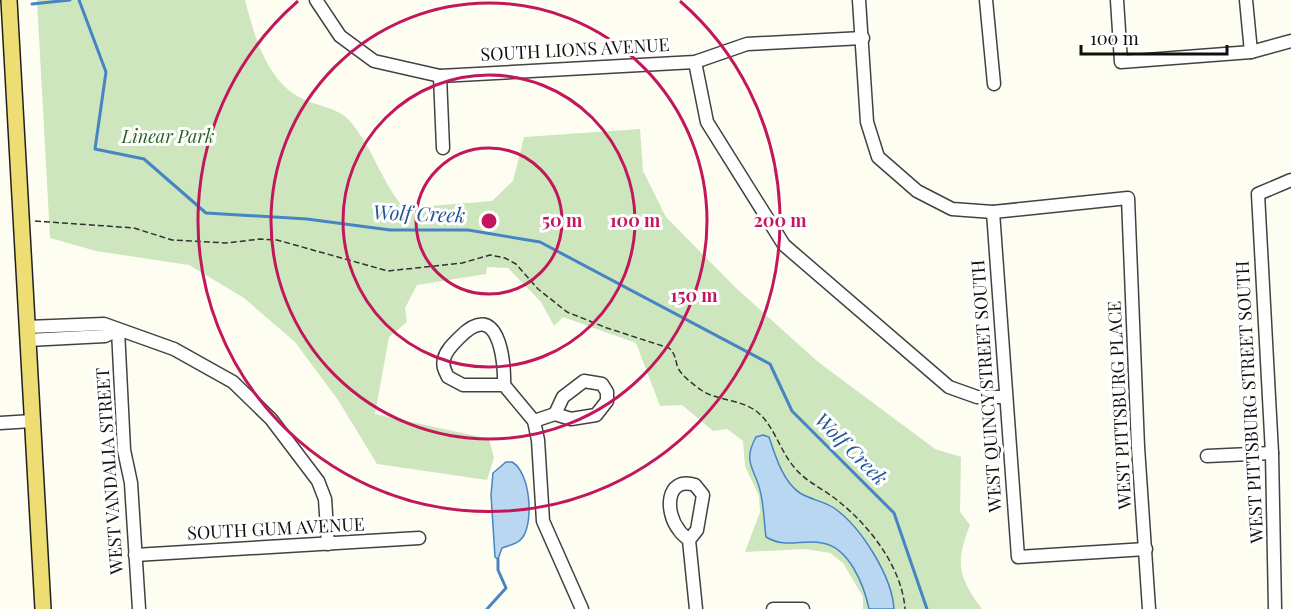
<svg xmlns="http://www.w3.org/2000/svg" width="1291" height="609" font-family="'Playfair Display',serif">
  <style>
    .green { fill: #cee6bd }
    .water { fill: #bad7f1; stroke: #4784c3; stroke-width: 1.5 }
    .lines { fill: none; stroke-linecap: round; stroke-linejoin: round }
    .stream { stroke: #4784c3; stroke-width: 3 }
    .minor-casing { stroke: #424242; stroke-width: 15 }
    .major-casing { stroke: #202020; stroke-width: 18 }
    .path { stroke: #313131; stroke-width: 1.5; stroke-dasharray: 6 3; stroke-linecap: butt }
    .minor { stroke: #fff; stroke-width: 12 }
    .major { stroke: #eddd72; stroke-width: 15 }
    .ring { fill: none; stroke: #c2185b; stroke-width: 3 }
    .labels { text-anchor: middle; stroke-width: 6; stroke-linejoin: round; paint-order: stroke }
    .street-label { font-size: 18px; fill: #0f0f0f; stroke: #fff }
    .park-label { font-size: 18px; font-style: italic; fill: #2a6224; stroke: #fff }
    .water-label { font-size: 20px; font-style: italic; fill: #215797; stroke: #fff }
    .centre { fill: #c2185b; stroke: #fff; stroke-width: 3 }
    .ring-label { font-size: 18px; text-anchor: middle; font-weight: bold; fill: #c2185b; stroke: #fff; stroke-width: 6; stroke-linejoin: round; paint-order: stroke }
  </style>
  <rect width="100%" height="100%" fill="#fefdf2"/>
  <path class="green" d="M37 0H245C254 34 266 80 301 98 314 105 337 108 347 118 372 144 381 182 404 208L492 201 513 181 524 137 640 129 643 171 666 217 736 288 817 361 935 449 961 457 960 512 970 525C955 563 958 577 982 609H863V597L843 563 830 553 805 549 745 552 760 512 759 496 745 466 743 441 727 429 713 431 682 405 660 406 636 343 563 317 554 326 541 302 508 268 487 267 486 274 417 285 405 308 407 322 389 337 375 414 489 439 494 458 487 480 377 464 338 400 295 342 244 298 189 265 96 251 50 238Z"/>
  <g class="water">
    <path d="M763 435 769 437C775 455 783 482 800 493 811 500 824 501 834 508 861 527 892 576 894 609H869C864 585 849 547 822 543 801 539 786 549 766 537 764 523 764 508 761 495 757 470 741 464 756 437Z"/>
    <path d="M506 462H512C530 472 534 520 523 537 518 544 510 545 502 548L498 559 495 557 491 495 493 473Z"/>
  </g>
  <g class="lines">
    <g class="stream">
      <polyline points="79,0 106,72 95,149 144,159 206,213 307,219 390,230 468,230 540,242 770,364 792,411 894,513 927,609"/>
      <polyline points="32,4 70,0"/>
      <polyline points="487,609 506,588 498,570 498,559"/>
    </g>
    <g class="minor-casing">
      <g id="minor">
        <polyline points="316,0 340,36 374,61 440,76 695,62 747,44 863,38"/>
        <polyline points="859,0 867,122 878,157 917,191 952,209 993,212 1128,198 1138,447 1149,609"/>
        <polyline points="986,0 994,84"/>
        <polyline points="1117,0 1121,62 1251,52 1291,41"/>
        <polyline points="1246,0 1251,52"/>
        <polyline points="695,62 707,122 784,245 949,387 977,397 1004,397"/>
        <polyline points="440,76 443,148"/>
        <polyline points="993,212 1018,557 1146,549"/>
        <polyline points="27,327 104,324 174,349 233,382 271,419 318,481 325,499 328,544"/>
        <polyline points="118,330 124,450 131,483 139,609"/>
        <polyline points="28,340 105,336 118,330"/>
        <path d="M504 385H463L448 377C445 371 442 366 444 359 446 350 454 343 460 337 498 298 505 360 504 385L534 421 538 440 543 521 582 609"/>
        <polyline points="534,421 555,414 571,419 596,415 607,401 607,392 602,384 584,381 563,397 555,414"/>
        <polyline points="0,423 32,421"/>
        <polyline points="1207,456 1272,453"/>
        <path d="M689 540 697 530 703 495 695 485C665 476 665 513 679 530 681 534 686 537 689 540L696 609"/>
        <polyline points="135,555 419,538"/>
        <polyline points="773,609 803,609"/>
        <polyline points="1275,609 1272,453 1258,194 1291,180"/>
      </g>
    </g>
    <g class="major-casing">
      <polyline id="major" points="9,0 43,609"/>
    </g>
    <path class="path" d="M35 221 134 228 172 240 226 243 260 239 277 240 388 271 462 263 490 255 505 258 516 264 538 289 567 312 607 328 669 348C676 354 675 360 678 368 682 376 694 385 701 390 717 401 740 399 756 411 773 423 780 451 794 467 806 482 822 488 837 500 869 525 902 567 905 609"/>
    <use href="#minor" class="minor"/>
    <use href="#major" class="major"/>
  </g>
  <g class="ring">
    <circle cx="489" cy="221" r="73"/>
    <circle cx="489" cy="221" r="146"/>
    <circle cx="489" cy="221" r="218"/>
    <path d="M680 1A291 291 0 1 1 298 1"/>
  </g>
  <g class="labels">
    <g class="street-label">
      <text transform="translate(575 50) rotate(-3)" y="6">SOUTH LIONS AVENUE</text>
      <text transform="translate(987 386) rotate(-94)" y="6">WEST QUINCY STREET SOUTH</text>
      <text transform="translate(1250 402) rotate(-93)" y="6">WEST PITTSBURG STREET SOUTH</text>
      <text transform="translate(1120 405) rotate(-93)" y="6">WEST PITTSBURG PLACE</text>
      <text transform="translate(110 471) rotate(-94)" y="6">WEST VANDALIA STREET</text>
      <text transform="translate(276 529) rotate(-3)" y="6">SOUTH GUM AVENUE</text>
    </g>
    <g class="park-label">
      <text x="168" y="143">Linear Park</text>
    </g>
    <g class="water-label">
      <text transform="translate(419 214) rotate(2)" y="7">Wolf Creek</text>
      <text transform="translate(851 449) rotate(45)" y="7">Wolf Creek</text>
    </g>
  </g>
  <circle cx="489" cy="221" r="9" class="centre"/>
  <g class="ring-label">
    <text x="562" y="227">50 m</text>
    <text x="635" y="227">100 m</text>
    <text x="780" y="227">200 m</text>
    <text x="694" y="302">150 m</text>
  </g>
  <path d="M1081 45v9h146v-9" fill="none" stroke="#0f0f0f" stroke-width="3"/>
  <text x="1090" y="45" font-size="18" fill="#0f0f0f" stroke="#ffffff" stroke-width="4.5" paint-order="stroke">100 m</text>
</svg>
